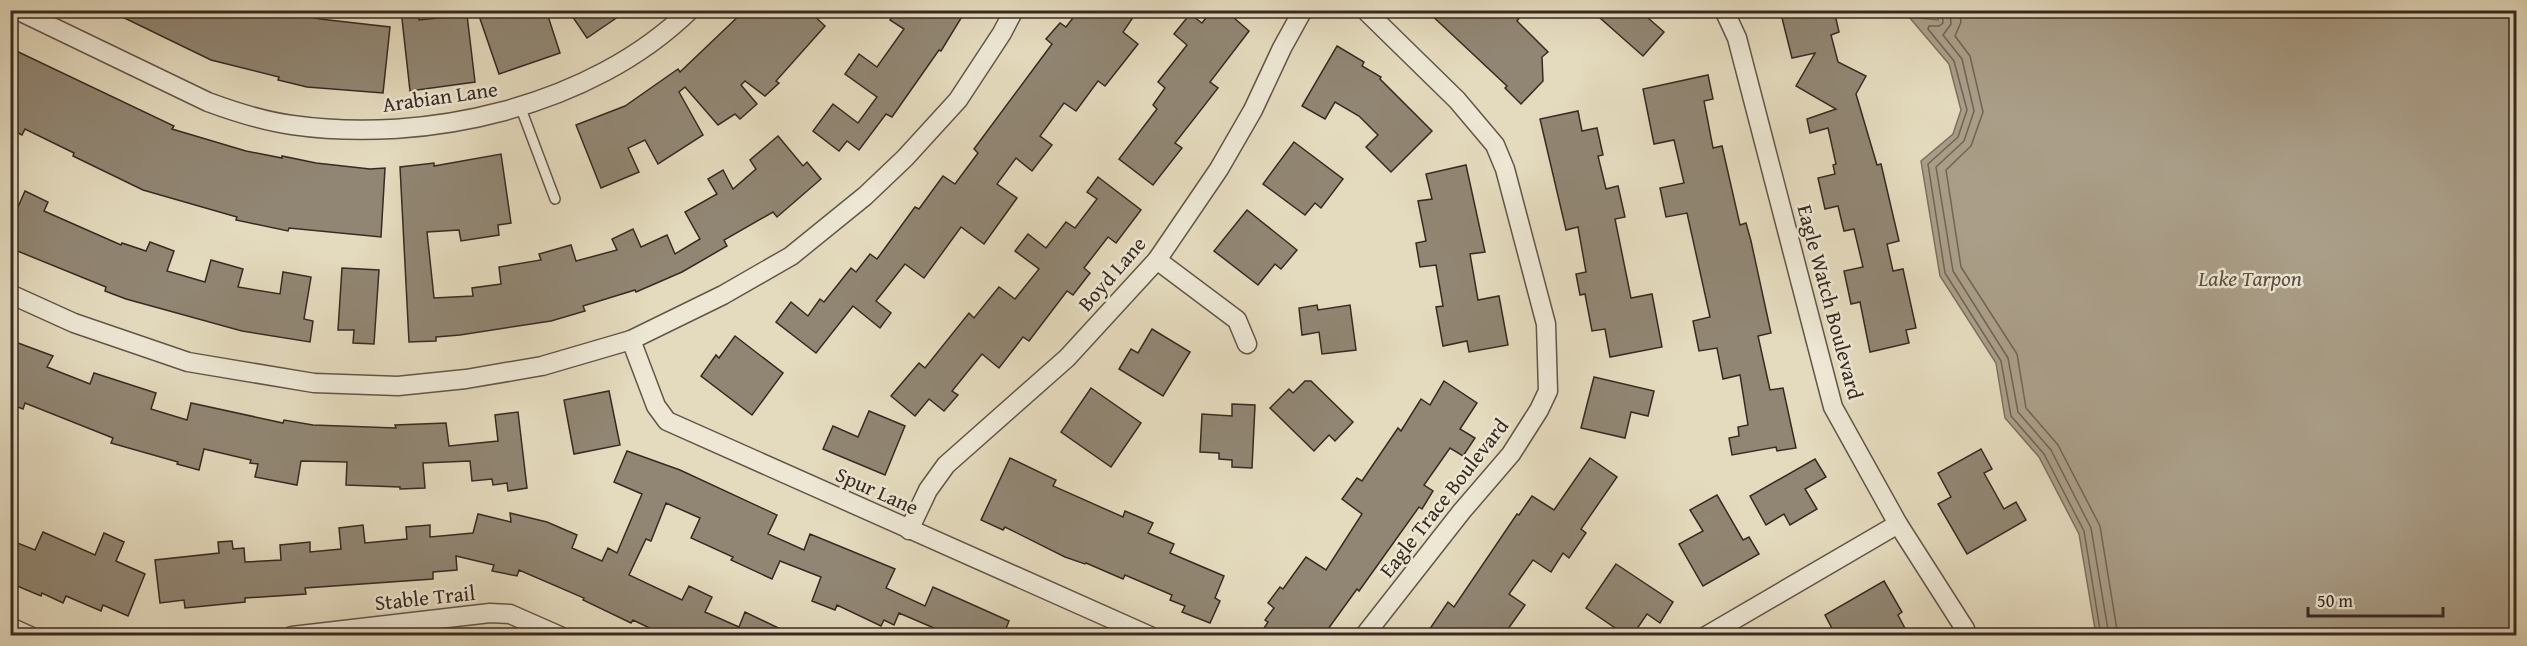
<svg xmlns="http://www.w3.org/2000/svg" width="2527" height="646" font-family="'Gentium Book Plus',serif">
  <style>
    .water { fill: #aa9e88; stroke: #7c705f; stroke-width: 1.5 }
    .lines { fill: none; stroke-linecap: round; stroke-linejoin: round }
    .shore { stroke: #716455; stroke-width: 1.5 }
    .building { fill: #918673; stroke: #382a22; stroke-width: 1.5 }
    .lane-casing { stroke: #635649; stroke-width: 12 }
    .street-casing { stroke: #635649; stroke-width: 21 }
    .lane { stroke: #ede7d4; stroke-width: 9 }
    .street { stroke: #ede7d4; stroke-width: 18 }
    .labels { text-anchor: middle; stroke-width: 5; stroke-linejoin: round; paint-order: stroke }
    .street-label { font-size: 21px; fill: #382a22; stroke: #ede7d4 }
    .water-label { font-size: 22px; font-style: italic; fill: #5a4d41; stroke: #ede7d4 }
  </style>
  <rect width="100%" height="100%" fill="#e4dabd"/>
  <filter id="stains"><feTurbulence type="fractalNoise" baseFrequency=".00333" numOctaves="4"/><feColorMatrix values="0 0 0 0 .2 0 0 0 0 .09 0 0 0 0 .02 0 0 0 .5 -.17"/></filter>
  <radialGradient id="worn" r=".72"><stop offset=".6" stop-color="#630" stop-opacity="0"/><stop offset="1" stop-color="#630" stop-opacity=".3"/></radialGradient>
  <polygon class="water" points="1936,11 2516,11 2516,635 2096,635 2079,534 2039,457 2005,418 1996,363 1940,276 1921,161 1953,134 1961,110 1949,64 1909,17 1938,20"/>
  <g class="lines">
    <g class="shore">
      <polyline points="1942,10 1943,23 1939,26 1929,26 1928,29 1954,61 1967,110 1958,137 1928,164 1945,273 2001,361 2011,416 2044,454 2084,531 2101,636"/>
      <polyline points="1950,10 1951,24 1943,35 1962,59 1974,111 1964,141 1936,167 1953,271 2008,358 2018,412 2051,450 2091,528 2109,636"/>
      <polyline points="1959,10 1961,22 1955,36 1970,56 1983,112 1971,146 1946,170 1961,267 2017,354 2026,408 2058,445 2100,526 2118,636"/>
    </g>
  </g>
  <g class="building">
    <polygon points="108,10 286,10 320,19 390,27 383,93 307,87 278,80 279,77 211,60"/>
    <polygon points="401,10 418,10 419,20 467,15 475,82 410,91"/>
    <polygon points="477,10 546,10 560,53 499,74"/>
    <polygon points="568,10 628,10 587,38"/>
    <polygon points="745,10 808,10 825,26 776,81 779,83 765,96 745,81 741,85 757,104 740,119 735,114 718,125 685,87 679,92 703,135 658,164 645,140 628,148 639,172 601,188 576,125 625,106 678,69 680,72"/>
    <polygon points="896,10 966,10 941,51 939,50 892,117 886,114 859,150 847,141 839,151 813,131 833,104 858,123 877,97 845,74 859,54 877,67 904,29 890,20"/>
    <polygon points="1079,10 1138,10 1123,32 1138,44 1105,86 1098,81 1076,111 1064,103 1040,136 1052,145 1032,171 1016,158 997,184 1017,198 984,244 961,227 924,278 905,264 876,301 891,313 880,328 853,306 816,353 776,322 791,302 808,316 820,299 824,302 851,268 856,272 870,254 877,259 915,207 919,209 943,176 955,184 978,153 974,149 1052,44 1046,39 1060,23 1066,27"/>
    <polygon points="1212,10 1225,10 1249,31 1210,82 1218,88 1175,143 1182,148 1153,185 1119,159 1157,109 1153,105 1165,88 1158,82 1187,45 1174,34 1190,14 1202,23"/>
    <polygon points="1426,10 1525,10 1517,21 1548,52 1542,57 1543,81 1521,104 1505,88 1507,86"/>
    <polygon points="1591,10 1639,10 1664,32 1643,56"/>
    <polygon points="1780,10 1834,10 1839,32 1831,35 1838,62 1866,76 1856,94 1877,165 1881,164 1899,241 1887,244 1893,271 1903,269 1916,328 1906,330 1909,343 1870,352 1860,302 1851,304 1844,271 1863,267 1854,229 1844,231 1838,206 1825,209 1818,178 1835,174 1833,165 1836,164 1828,128 1810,133 1807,119 1836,109 1796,86 1815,53 1792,58"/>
    <polygon points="1337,46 1364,62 1362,66 1381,77 1380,79 1432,131 1391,172 1366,147 1378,135 1359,116 1335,102 1325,119 1302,106"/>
    <polygon points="10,48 174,126 172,129 246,151 282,158 282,156 316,163 370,169 385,168 381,237 289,228 288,231 236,220 237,217 143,190 73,156 74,153 25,129 22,135 10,129"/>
    <polygon points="1708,75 1713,99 1704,101 1713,148 1722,146 1740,225 1746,223 1751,241 1771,333 1758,336 1770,390 1783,388 1796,448 1777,451 1776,447 1732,455 1729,438 1739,436 1738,427 1748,425 1740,375 1723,379 1717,348 1699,351 1693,321 1710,317 1687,213 1666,217 1660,188 1684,183 1674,140 1654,144 1643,89"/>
    <polygon points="1578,111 1582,131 1597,128 1603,155 1598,156 1606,189 1618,186 1625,217 1615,219 1631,298 1652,294 1662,347 1610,357 1605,329 1592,331 1585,294 1580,295 1576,274 1586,272 1578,227 1566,230 1540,119"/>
    <polygon points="778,136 803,166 807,162 821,179 777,217 773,212 724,240 727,246 682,272 636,292 635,290 583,306 585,311 551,321 460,335 436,337 436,341 409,342 400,167 434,163 434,166 501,154 511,223 498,225 499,235 461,241 459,230 427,232 434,298 473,296 472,288 501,284 499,267 541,260 539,254 571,245 576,261 617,250 612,239 633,229 641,247 667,235 675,254 700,239 685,212 717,194 708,179 723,170 733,189 756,169 750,160"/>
    <polygon points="1294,142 1343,179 1321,208 1315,203 1305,215 1263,184"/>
    <polygon points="1466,165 1485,252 1470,254 1478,300 1499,296 1508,345 1469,352 1467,341 1443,346 1436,307 1443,306 1436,265 1420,267 1416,243 1426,241 1418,201 1432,199 1426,174"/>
    <polygon points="1098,177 1141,210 1116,243 1108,237 1084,268 1090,273 1073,295 1067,291 1029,341 1023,337 999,368 982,354 952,391 958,395 944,411 929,399 915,416 891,396 919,363 925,368 969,313 974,318 999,287 1015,299 1039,269 1015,251 1028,234 1046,248 1066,222 1075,228 1097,199 1087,192"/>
    <polygon points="25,191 48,202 44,211 121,245 122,243 146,251 150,242 174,251 167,271 205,282 211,260 243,269 238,287 280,294 283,272 311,277 304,319 313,321 310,342 242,331 126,299 105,291 106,287 10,248 10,207 17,209"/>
    <polygon points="1247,210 1297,250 1281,269 1275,264 1258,285 1214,251"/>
    <polygon points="342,268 379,270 374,344 353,343 354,330 338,330"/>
    <polygon points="1317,305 1318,310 1350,305 1356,350 1322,354 1319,332 1302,335 1299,308"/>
    <polygon points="1152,329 1190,352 1163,396 1119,369 1131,349 1138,353"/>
    <polygon points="735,336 783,373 752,415 701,376 716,355 719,358"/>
    <polygon points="10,340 53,356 47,367 90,384 94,373 156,393 151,409 187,420 191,403 283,423 284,420 313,425 396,428 395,425 446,423 449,446 498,441 495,415 518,412 527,488 508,491 507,483 493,485 492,479 472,481 470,461 423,463 425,488 400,489 400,487 346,485 347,462 301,461 297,485 255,477 258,464 250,463 251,460 204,449 199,470 177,464 178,462 111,443 113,438 25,403 23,409 10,404"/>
    <polygon points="1594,377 1654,391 1648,416 1631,412 1625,438 1581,428"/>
    <polygon points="1305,381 1311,381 1353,422 1335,441 1329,435 1314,451 1270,408 1289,389 1293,393"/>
    <polygon points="1444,381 1477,403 1460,429 1475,438 1463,456 1450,448 1424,485 1433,491 1422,509 1419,507 1359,591 1357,589 1323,636 1259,636 1268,622 1265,620 1274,608 1268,603 1280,587 1283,589 1306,557 1326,570 1362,514 1342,499 1357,478 1362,481 1398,428 1401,431 1421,399 1430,405"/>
    <polygon points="1091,388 1141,423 1111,467 1061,432"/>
    <polygon points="609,391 620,445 574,454 564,400"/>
    <polygon points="1232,404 1255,405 1252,468 1232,467 1232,460 1219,459 1219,453 1200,452 1202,414 1232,416"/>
    <polygon points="869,411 905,426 885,475 823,449 833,426 858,437"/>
    <polygon points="1981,449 1992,469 1984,473 2004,509 2016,502 2026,520 1967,554 1938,504 1951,497 1938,473"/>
    <polygon points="627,451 680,470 777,515 768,534 804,550 810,534 895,569 886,588 925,606 933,587 1009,621 1003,636 931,636 934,628 899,613 894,625 884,620 881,626 837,605 835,610 812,601 821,577 780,561 772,579 731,560 733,557 691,538 700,518 666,503 651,541 646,539 629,575 682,600 689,586 712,597 705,612 739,627 745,612 795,636 666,636 633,620 631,623 583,600 584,598 519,570 517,576 492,571 494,565 456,556 457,570 433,572 433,579 305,588 306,594 245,598 245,602 185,608 184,600 160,603 155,560 219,553 218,542 232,541 233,549 244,548 245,562 281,560 280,545 310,542 310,552 341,549 339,528 363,525 365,543 407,539 406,527 430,525 430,537 473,533 478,514 511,522 510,513 547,522 577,535 572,548 602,561 608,548 617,553 642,494 614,482"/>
    <polygon points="1010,458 1056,480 1053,486 1123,517 1125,511 1153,523 1148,533 1174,544 1170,553 1224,576 1215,598 1220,601 1210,623 1182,612 1185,606 1170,600 1172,595 1125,575 1123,579 1086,563 1085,564 1065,557 1005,527 1003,530 981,520"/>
    <polygon points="1590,458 1617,477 1581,529 1586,533 1569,558 1563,553 1551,572 1533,560 1509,594 1525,605 1503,636 1425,636 1448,602 1454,607 1517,514 1519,515 1532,496 1554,510"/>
    <polygon points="1815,459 1826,477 1805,489 1817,509 1790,525 1784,514 1766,525 1750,496"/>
    <polygon points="1717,495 1743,540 1749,537 1759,554 1703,586 1679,544 1703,531 1690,510"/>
    <polygon points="43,532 95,555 104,533 124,542 116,561 145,574 128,616 103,605 101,611 66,596 63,603 42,593 41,596 10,583 10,540 35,550"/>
    <polygon points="1616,564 1673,602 1660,623 1647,614 1632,636 1627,636 1586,608"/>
    <polygon points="1884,581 1902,612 1898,615 1909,636 1836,636 1825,615"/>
  </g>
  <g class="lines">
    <g class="lane-casing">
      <polyline id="lane" points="520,106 555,199"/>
    </g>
    <g class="street-casing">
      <g id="street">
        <path d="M17 10 208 102C235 112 263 121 292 125 426 144 591 107 690 10"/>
        <polyline points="1724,10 1737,38 1833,407 1898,524 1965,629"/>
        <polyline points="1157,260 1237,320 1247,344"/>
        <polyline points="10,294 74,323 188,362 314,383 398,386 466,379 542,366 631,340 723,295 791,256 865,196 905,158 958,100 1002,33 1014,10"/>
        <polyline points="631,340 656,406 667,421 1150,636"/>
        <polyline points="909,530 928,490 946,465 1067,358 1157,260 1219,169 1253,110 1282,48 1303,10"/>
        <polyline points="10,627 30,636"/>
        <polyline points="292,636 490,613 510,614 560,636"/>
        <polyline points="1364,636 1462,511 1511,454 1539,410 1548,391 1546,324 1505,169 1495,145 1457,100 1365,10"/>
        <polyline points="1706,636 1898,524"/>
      </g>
    </g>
    <use href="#lane" class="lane"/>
    <use href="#street" class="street"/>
  </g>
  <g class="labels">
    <g class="street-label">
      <text transform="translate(440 97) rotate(-8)" y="7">Arabian Lane</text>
      <text transform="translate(1112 274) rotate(-49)" y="7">Boyd Lane</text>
      <text transform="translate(1830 302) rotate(75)" y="7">Eagle Watch Boulevard</text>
      <text transform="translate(877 491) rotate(24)" y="7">Spur Lane</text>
      <text transform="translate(1444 498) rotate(-52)" y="7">Eagle Trace Boulevard</text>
      <text transform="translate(425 598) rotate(-6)" y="7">Stable Trail</text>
    </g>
    <g class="water-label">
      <text x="2250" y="286">Lake Tarpon</text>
    </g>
  </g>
  <rect width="2527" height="646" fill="none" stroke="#e4dabd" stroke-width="36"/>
  <rect x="12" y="12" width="2503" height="622" fill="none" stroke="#382a22" stroke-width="3"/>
  <rect x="18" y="18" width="2491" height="610" fill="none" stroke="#382a22" stroke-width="1.5"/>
  <path d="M2308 607v9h135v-9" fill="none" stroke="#382a22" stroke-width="3"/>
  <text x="2317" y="607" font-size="18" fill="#382a22" stroke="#ede7d4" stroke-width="4.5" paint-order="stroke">50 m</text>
  <rect width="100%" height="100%" filter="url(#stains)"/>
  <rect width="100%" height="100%" fill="url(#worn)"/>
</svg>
